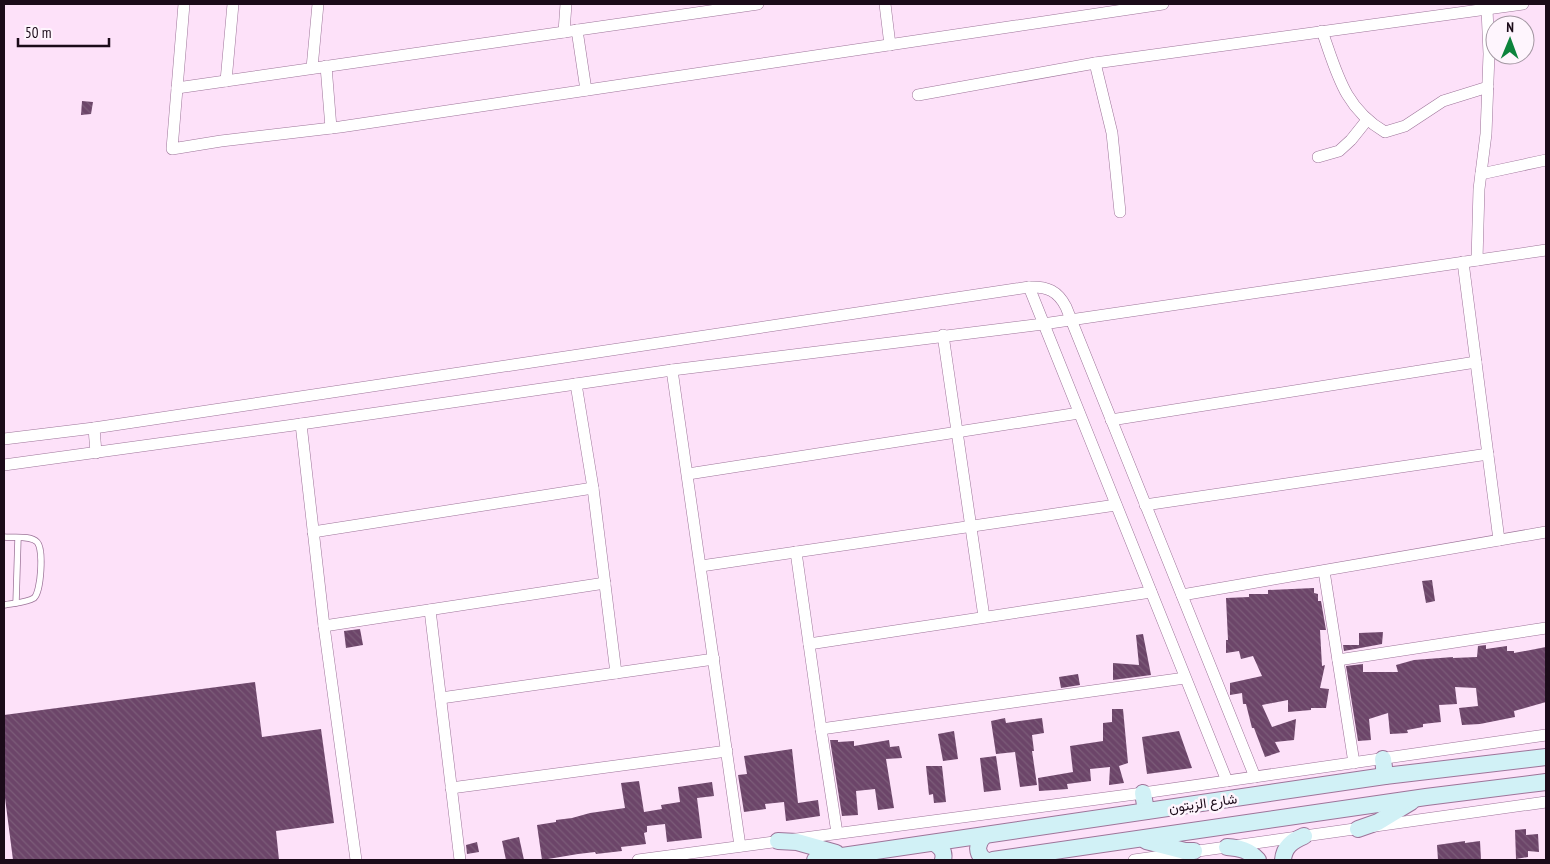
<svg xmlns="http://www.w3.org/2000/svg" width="1550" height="864" font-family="'PT Sans Narrow',Vazirmatn,sans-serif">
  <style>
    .building { fill: url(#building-back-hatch) }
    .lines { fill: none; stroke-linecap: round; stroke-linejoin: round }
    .lane-casing { stroke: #9d7499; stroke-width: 7 }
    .street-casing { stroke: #9d7499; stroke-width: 12 }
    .secondary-casing { stroke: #9d7499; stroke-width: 18 }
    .lane { stroke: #fff; stroke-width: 5.5 }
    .street { stroke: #fff; stroke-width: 11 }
    .secondary { stroke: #d1f1f6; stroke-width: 16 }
    .labels { text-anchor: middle; stroke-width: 5; stroke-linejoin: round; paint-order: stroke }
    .street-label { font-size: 14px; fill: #1b0b19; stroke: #fef5fd }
  </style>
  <defs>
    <pattern id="building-back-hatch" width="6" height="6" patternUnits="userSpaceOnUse" patternTransform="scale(1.25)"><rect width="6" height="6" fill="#6c4569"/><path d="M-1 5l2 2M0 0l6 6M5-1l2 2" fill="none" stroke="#7c5c79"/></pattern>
  </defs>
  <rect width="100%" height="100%" fill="#fde1f9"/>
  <g class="building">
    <polygon points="82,101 93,102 91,114 81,115"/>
    <polygon points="1432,580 1435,601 1426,603 1422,581"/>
    <polygon points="1314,588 1314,593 1318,594 1318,601 1321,601 1326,630 1320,630 1322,666 1325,665 1320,688 1329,689 1326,708 1311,708 1311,710 1288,712 1288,700 1262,705 1272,727 1296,719 1294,740 1275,742 1280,752 1265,757 1254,728 1252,728 1246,704 1243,704 1242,693 1230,695 1230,683 1262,676 1253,656 1241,659 1239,651 1226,653 1226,640 1228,640 1226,598 1249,597 1249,594 1268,594 1268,590"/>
    <polygon points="360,629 363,645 346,648 344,631"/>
    <polygon points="1383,632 1382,644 1344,651 1343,645 1359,645 1359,633"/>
    <polygon points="1143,634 1151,675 1113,680 1113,663 1139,665 1136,635"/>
    <polygon points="1486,645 1486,649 1507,646 1507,651 1514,651 1514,653 1546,647 1546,702 1514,711 1515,717 1480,724 1462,725 1459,708 1478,706 1476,688 1455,687 1457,704 1439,705 1441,722 1423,724 1423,727 1407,730 1408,733 1390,734 1388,713 1369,719 1371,740 1358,741 1346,666 1363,664 1363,672 1398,672 1396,665 1414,660 1453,657 1453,658 1477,657 1478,646"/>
    <polygon points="1078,674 1080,685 1061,688 1059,677"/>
    <polygon points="255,682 262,737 321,729 334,823 276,831 279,860 13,860 4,790 4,715"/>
    <polygon points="1112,709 1123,709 1128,763 1119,766 1124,783 1109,785 1110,767 1090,769 1091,781 1067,784 1068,789 1039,791 1038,778 1073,772 1070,746 1103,741 1103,723 1112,722"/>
    <polygon points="1005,718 1006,723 1042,718 1044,733 1032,735 1034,751 1032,751 1037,785 1020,787 1015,752 996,754 991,721"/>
    <polygon points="954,731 958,759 943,761 938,734"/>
    <polygon points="1179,731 1192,768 1147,774 1142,737"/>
    <polygon points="830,740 838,740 838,742 854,741 854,746 889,740 890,747 899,746 902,758 886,759 894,808 878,810 875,789 856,791 858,815 842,816"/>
    <polygon points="792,749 798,803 818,800 820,816 786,821 784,802 765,804 766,809 744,812 738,775 747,774 744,756"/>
    <polygon points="996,756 1001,790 984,792 980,758"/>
    <polygon points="926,766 942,766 946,802 934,803 933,794 929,795"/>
    <polygon points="639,781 644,812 662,809 661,805 680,802 678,787 712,782 714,796 697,798 702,838 667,842 665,824 647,826 647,832 644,833 646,844 621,847 622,851 596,854 595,852 578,854 542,860 537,825 556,822 556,820 572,818 590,813 625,808 621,783"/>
    <polygon points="1526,829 1526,835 1538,834 1539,852 1528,851 1528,857 1516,859 1515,830"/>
    <polygon points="519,837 524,860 506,860 502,841"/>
    <polygon points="1465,841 1465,843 1480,841 1481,860 1438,860 1437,845"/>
    <polygon points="477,842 479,852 467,854 466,845"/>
  </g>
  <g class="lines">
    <g class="lane-casing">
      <g id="lane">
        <path d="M4 537C13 538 31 535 37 542 44 549 41 592 34 598 26 603 12 603 4 605"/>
        <polyline points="16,603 18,538"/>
      </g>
    </g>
    <g class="street-casing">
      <g id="street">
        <polyline points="184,4 172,149 221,141 340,127 1163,4"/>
        <polyline points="885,4 890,45"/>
        <polyline points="577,30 586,90"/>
        <path d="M1322 31C1337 73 1344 108 1385 132L1405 126 1443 101 1488 87"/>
        <polyline points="564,32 566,4"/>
        <polyline points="1095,63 1112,133 1120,212"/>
        <polyline points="326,66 331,128"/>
        <polyline points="312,68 318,4"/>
        <polyline points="226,81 233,4"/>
        <polyline points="177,88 758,4"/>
        <polyline points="918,95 1095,63 1523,4"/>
        <polyline points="1318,157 1339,151 1351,140 1367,120"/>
        <polyline points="1481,174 1546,160"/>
        <polyline points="1477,260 1479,189 1486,134 1489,54 1487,9"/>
        <polyline points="1463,262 1499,540"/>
        <polyline points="1029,287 1227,781"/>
        <polyline points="943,335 984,617"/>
        <polyline points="672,370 740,846"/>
        <polyline points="576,384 593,488 616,673"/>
        <polyline points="1111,420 1476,362"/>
        <polyline points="301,424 324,626 356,860"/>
        <polyline points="94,428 96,453"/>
        <path d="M4 439 94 428 1029 287C1047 286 1058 291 1066 307L1255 777"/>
        <polyline points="4,465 301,424 672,370 1043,324 1546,250"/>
        <polyline points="688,474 1079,413"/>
        <polyline points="1145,505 1488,454"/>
        <polyline points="313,532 593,488"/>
        <polyline points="796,552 821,729 837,833"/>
        <polyline points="701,566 1116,505"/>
        <polyline points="1324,571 1354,763"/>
        <polyline points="1182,595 1546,532"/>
        <polyline points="430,610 460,860"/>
        <polyline points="324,626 605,583"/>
        <polyline points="809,644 1151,592"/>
        <polyline points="1338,660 1546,628"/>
        <polyline points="441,698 714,659"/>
        <polyline points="821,729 1185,678"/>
        <polyline points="451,788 727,751"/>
        <polyline points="638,860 1143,793 1546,735"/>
        <polyline points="1134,860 1546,802"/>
      </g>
    </g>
    <g class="secondary-casing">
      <g id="secondary">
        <polyline points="1383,759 1385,776"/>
        <polyline points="1143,793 1146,811"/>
        <polyline points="1358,829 1378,822 1411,802"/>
        <path d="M984 836C976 844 976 854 985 860"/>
        <polyline points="778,841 797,842 836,853"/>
        <polyline points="1146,841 1185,851 1194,851"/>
        <path d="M934 843C941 847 945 852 943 860"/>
        <path d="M1227 847C1240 848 1249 850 1258 860"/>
        <polyline points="815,860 1385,776 1546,757"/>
        <polyline points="993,860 1426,797 1546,782"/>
        <path d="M1283 860C1284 847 1292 841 1304 836"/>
      </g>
    </g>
    <use href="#lane" class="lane"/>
    <use href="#street" class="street"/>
    <use href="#secondary" class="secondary"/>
  </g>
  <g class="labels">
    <g class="street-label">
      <text transform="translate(1203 803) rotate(-8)" y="5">شارع الزيتون</text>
    </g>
  </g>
  <rect width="1550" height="864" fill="none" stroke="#1b0b19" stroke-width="10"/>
  <g transform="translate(1510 40) rotate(1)"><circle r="24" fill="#fef5fd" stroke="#a397a2"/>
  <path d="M0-4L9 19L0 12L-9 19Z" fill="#0d833c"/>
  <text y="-8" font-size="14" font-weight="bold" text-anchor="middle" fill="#1b0b19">N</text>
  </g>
  <path d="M18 38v8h91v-8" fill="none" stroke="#1b0b19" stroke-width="2.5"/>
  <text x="25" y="38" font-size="15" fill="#1b0b19" stroke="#fef5fd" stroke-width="4" paint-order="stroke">50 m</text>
</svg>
